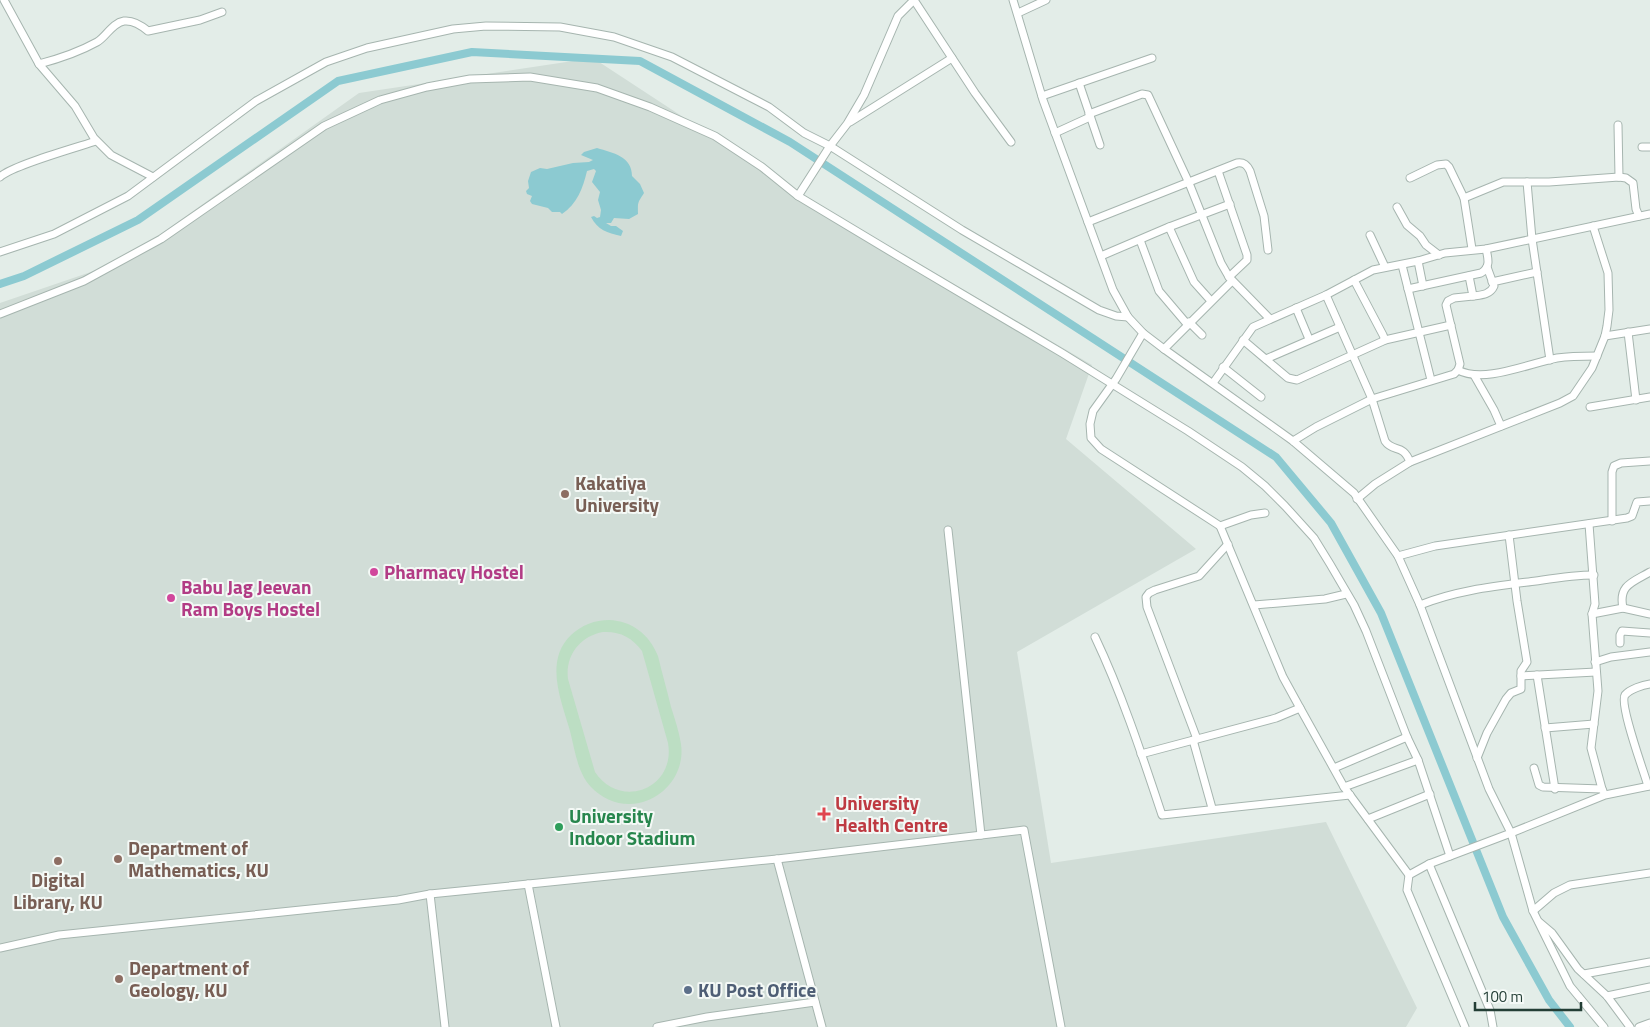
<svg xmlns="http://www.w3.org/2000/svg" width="1650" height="1027" font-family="'Titillium Web',sans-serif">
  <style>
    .built { fill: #d1ddd7 }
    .green { fill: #bcdec3; fill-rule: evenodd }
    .water { fill: #8ccad1 }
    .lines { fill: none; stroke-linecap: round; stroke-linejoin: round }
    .canal { stroke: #8ccad1; stroke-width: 8 }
    .minor-casing { stroke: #a6b5af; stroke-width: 9 }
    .minor { stroke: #fff; stroke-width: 7 }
    .education-dot { fill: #8d6e63; stroke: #f4f9f6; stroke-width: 2 }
    .hotel-dot { fill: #d1479c; stroke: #f4f9f6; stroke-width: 2 }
    .health-dot { fill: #e0444e; stroke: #f4f9f6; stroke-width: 2 }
    .leisure-dot { fill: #2e9e5b; stroke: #f4f9f6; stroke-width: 2 }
    .service-dot { fill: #5c6f8a; stroke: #f4f9f6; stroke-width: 2 }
    .labels { text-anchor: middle; stroke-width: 4; stroke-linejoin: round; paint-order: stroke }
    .education-label { font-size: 19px; font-weight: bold; fill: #785e54; stroke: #f4f9f6; text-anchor: start }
    .hotel-label { font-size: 19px; font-weight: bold; fill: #b23c85; stroke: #f4f9f6; text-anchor: start }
    .health-label { font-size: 19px; font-weight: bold; fill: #be3a42; stroke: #f4f9f6; text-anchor: start }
    .leisure-label { font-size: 19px; font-weight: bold; fill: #27864d; stroke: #f4f9f6; text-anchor: start }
    .service-label { font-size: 19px; font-weight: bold; fill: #4e5e75; stroke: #f4f9f6; text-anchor: start }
  </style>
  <rect width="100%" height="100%" fill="#e3ede8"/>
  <polygon class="built" points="593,58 810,200 1092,365 1066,439 1196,549 1017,652 1051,863 1326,822 1417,1008 1406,1027 0,1027 0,303 123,261 359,93"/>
  <path class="green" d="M609 620C632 621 649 634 658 656 662 673 667 690 671 707 675 719 679 732 681 744 685 772 666 797 639 803 622 807 603 800 591 787 577 772 575 750 570 731 561 700 544 661 571 635 582 625 595 620 609 620ZM603 632C619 631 632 637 642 651L668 743C676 789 620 810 595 772L568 679C565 656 580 636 603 632Z"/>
  <path class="water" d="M597 148C613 153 632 156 632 176L640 184 644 193C637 204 638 202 638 214L629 219 614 218 611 223H606L611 226H616L623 231 621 236C607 233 598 230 591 217L594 216 597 218 600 217 601 210 598 200 600 192 592 182 596 171 594 169 587 171C583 188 577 204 562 214L560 212H552L548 208 532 204 530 201 532 196 527 194 526 191 529 188 528 181 531 172 540 168 547 169 573 163 589 162 593 160 581 155 584 152Z"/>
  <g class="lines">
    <polyline class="canal" points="0,284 24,276 138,220 338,81 472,52 640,61 790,142 1276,457 1331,523 1381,613 1503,917 1549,1000 1570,1027"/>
    <g class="minor-casing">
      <g id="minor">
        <polyline points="4,0 39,64 75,106 94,138 111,155 153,177"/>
        <polyline points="914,0 975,93 1011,142"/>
        <polyline points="1013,0 1043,100 1113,290 1128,317 1143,333 1164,349 1293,441 1354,493 1398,556 1420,605 1489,789 1511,833 1429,864 1409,875 1407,890 1465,1027"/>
        <polyline points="1018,13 1046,0"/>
        <path d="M39 64C58 59 79 52 97 42 106 37 112 23 124 21 133 20 141 25 148 31L200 20 222 12"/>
        <polyline points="1079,83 1100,145"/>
        <polyline points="1042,96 1152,58"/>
        <polyline points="1089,114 1142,94 1148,95 1189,183 1221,263 1229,277 1270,319"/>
        <polyline points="850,122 952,58"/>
        <polyline points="1618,125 1619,177"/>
        <polyline points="1055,133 1090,117"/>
        <polyline points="1642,147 1650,147"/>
        <polyline points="1218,171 1247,255 1247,260 1229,277"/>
        <path d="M0 177C10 166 78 147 96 141"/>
        <polyline points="1410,178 1437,165 1446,164 1449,167 1464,198 1472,249"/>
        <polyline points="1527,182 1532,239 1550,360"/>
        <polyline points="798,196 830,146 847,124 864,95 898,16 914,0"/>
        <polyline points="1464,198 1503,182 1549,182 1619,177 1626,178 1633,183 1636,209 1639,216"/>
        <polyline points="1397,207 1407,225 1420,236 1426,245 1439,255"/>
        <path d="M1088 222 1237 163C1244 162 1247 165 1250 171L1264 216 1268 250"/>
        <polyline points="1169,227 1194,282 1211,301"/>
        <polyline points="1370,235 1385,267"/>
        <polyline points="1140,240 1159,291 1187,324"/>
        <polyline points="0,252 54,234 128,196 256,101 326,62 367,48 453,29 486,26 560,27 614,37 672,57 769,107 804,133 830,146 962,230 1099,310 1116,316 1128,317"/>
        <polyline points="1101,256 1169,227 1230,204"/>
        <polyline points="1418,261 1423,286"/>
        <polyline points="1402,265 1431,380"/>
        <polyline points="1492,282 1537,272"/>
        <path d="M1408 289 1481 273C1491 267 1488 258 1486 249"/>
        <path d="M1326 295 1372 399 1385 441C1393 453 1403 443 1410 462"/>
        <path d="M1473 296C1481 295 1490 295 1494 286L1487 267"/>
        <polyline points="1296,308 1309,339"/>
        <polyline points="0,314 84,281 161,239 324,126 380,100 427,87 470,79 530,77 597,88 650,107 715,136 762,167 798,196 898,256 1062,353 1188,431 1242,467 1265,486 1285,506 1314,538 1330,564 1354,605 1366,631 1407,737"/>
        <polyline points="1189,322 1202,335"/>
        <polyline points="1628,332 1636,400"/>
        <polyline points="1143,333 1116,379 1093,411 1090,424 1091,438 1101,449 1220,526 1283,677 1300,708 1344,787 1409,875"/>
        <polyline points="1605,336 1650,329"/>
        <polyline points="1243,340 1288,378 1297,380 1381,342 1385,340 1383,335 1354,280"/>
        <polyline points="1385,340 1451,325"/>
        <polyline points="1164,349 1232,281"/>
        <polyline points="1266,359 1340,327"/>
        <polyline points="1223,367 1261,397"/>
        <path d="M1458 370C1484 384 1530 363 1557 358 1570 356 1583 356 1597 356"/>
        <polyline points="1474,375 1494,410 1501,426"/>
        <polyline points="1213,383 1253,327 1326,295 1373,270 1418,261 1445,253 1486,249 1650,214"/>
        <polyline points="1590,407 1650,397"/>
        <polyline points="1293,441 1316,427 1372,399 1454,374 1458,370 1460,364 1446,305 1448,301 1454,298 1473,296 1469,276"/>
        <polyline points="1357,499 1375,484 1410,462 1560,403 1573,396 1592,368 1605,336 1607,326 1609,310 1608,273 1593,226"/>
        <polyline points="1612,521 1612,472 1614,466 1621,463 1650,461"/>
        <polyline points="1589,524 1595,604 1592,614 1598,691 1591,748 1602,789"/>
        <polyline points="1220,526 1251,515 1265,513"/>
        <polyline points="948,530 981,835"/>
        <polyline points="1398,556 1435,546 1627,518 1632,516 1637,502 1650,501"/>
        <polyline points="1254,605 1325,599 1346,594"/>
        <path d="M1420 605C1457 590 1497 586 1536 581 1556 578 1574 575 1594 575"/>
        <path d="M1623 608C1618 585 1633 582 1650 572"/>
        <polyline points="1592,614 1623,608 1650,614"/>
        <path d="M1095 637C1122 694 1142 755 1162 815L1350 795"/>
        <polyline points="1620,643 1620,635 1622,631 1650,633"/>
        <polyline points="1595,662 1611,657 1650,652"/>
        <polyline points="1537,675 1555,789"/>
        <polyline points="1521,676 1596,672"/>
        <polyline points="1545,728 1594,724"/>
        <polyline points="1197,739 1147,607 1146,597 1149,593 1155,590 1199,576 1228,544"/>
        <polyline points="1193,740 1212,808"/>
        <polyline points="1141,754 1276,718 1300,708"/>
        <polyline points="1477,758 1487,733 1506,699 1511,693 1521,689 1521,671 1527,662 1517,601 1509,535"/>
        <polyline points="1334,768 1407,737 1418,760 1450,856"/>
        <polyline points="1534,768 1539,785 1543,787 1602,789 1603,791"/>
        <path d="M1648 786C1644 772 1619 704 1625 695 1630 689 1643 685 1650 684"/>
        <polyline points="1344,787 1418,760"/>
        <polyline points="1368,819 1430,794"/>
        <polyline points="777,859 822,1027"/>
        <polyline points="1429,864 1490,1010 1493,1027"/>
        <polyline points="528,884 556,1027"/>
        <polyline points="430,894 445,1027"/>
        <polyline points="1533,911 1554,893 1570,885 1650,873"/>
        <polyline points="1539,922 1552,933 1578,969 1607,996 1630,1027"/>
        <polyline points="0,948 59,935 398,900 430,894 777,859 1024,830 1061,1027"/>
        <polyline points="1584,974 1650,962"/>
        <polyline points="1607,996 1650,987"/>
        <polyline points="657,1027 707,1017 815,1002"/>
        <polyline points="1604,1027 1570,986 1533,911 1511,833 1605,795 1650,786"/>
        <polyline points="1639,1027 1650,1023"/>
      </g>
    </g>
    <use href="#minor" class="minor"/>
  </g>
  <g class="education-dot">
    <circle cx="565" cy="494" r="5"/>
    <circle cx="118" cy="859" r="5"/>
    <circle cx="58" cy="861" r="5"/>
    <circle cx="119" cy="979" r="5"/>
  </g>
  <g class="hotel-dot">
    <circle cx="374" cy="572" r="5"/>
    <circle cx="171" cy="598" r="5"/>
  </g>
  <path class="health-dot" d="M821.5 806.5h5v5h5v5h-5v5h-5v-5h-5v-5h5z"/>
  <circle class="leisure-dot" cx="559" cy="827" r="5"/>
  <circle class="service-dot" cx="688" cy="990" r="5"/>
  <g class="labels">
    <g class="education-label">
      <text x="575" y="490">Kakatiya<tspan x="575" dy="22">University</tspan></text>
      <text x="128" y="855">Department of<tspan x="128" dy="22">Mathematics, KU</tspan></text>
      <text x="58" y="887" text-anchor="middle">Digital<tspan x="58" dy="22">Library, KU</tspan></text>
      <text x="129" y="975">Department of<tspan x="129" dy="22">Geology, KU</tspan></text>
    </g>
    <g class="hotel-label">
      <text x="384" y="579">Pharmacy Hostel</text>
      <text x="181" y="594">Babu Jag Jeevan<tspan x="181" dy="22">Ram Boys Hostel</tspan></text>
    </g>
    <g class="health-label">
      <text x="835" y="810">University<tspan x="835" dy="22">Health Centre</tspan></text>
    </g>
    <g class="leisure-label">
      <text x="569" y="823">University<tspan x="569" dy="22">Indoor Stadium</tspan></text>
    </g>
    <g class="service-label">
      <text x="698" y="997">KU Post Office</text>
    </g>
  </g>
  <path d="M1475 1002v8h106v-8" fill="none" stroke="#233e35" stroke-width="2.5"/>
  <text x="1482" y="1002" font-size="15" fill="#233e35" stroke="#f4f9f6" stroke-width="4" paint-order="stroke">100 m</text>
</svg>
